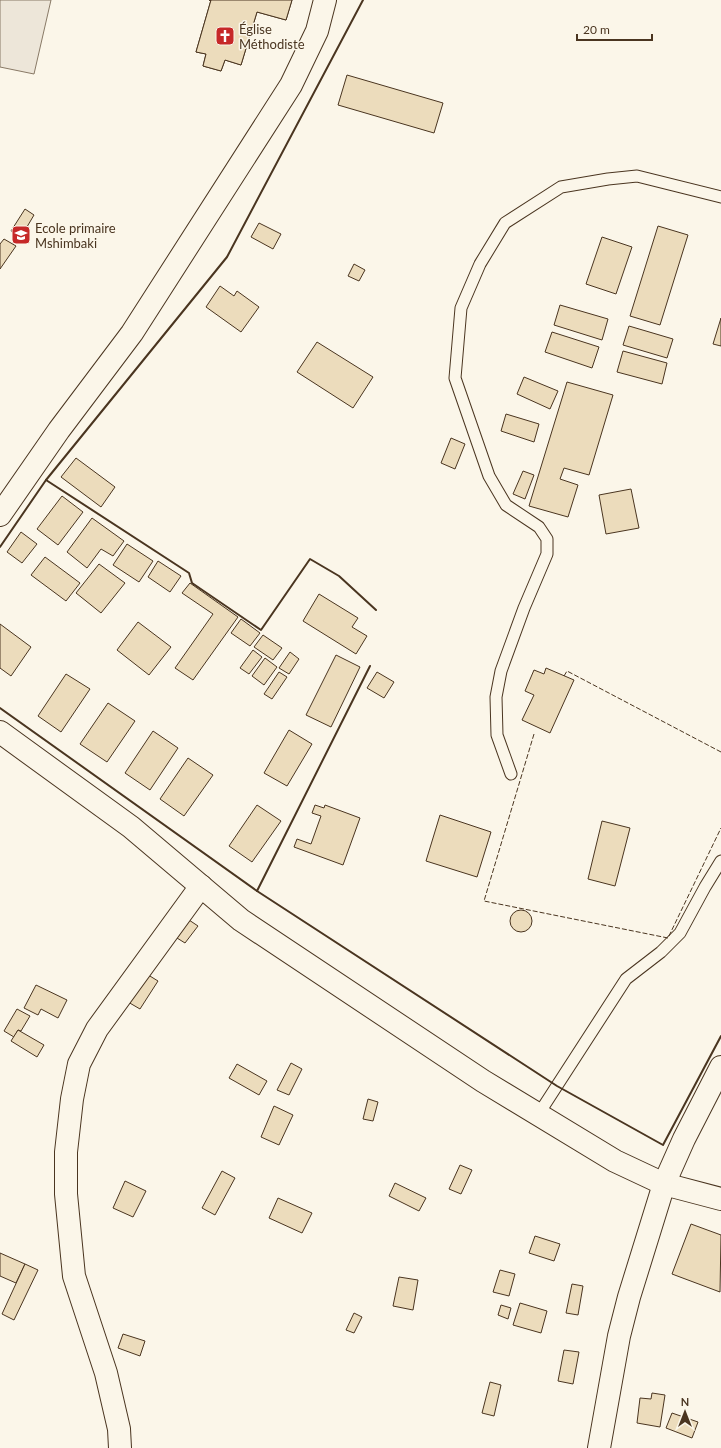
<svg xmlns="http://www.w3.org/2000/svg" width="721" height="1448" font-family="Lato,sans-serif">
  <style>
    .green { fill: #ede6d9; stroke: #887966 }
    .building { fill: #ecdcbc; stroke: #4a3520 }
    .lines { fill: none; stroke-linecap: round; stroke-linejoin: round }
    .lane-casing { stroke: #4a3520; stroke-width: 13 }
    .street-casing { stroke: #4a3520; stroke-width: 24 }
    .lane { stroke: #fbf6e9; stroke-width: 11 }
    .street { stroke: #fbf6e9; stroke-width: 22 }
    .fence { stroke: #4a3520; stroke-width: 1; stroke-dasharray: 5 2; stroke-linecap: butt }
    .wall { stroke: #4a3520; stroke-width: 2 }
    .labels { text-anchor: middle; stroke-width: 3; stroke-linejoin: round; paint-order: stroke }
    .poi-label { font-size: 13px; fill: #4a3520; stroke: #fbf6e9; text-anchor: start }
  </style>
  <rect width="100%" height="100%" fill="#fbf6e9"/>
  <polygon class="green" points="0,0 51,0 34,74 0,67"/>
  <g class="building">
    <polygon points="209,0 292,0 286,20 257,12 241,65 225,60 221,71 203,66 206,54 196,52 211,0"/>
    <polygon points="209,0 292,0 286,20 257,12 241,65 225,60 221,71 203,66 206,54 196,52 211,0"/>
    <polygon points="347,75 443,103 434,133 338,105"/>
    <polygon points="25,209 34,215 21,237 11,231"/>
    <polygon points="259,223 281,234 273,249 251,237"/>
    <polygon points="658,226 688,235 660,325 630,316"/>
    <polygon points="602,237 632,247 616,294 586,284"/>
    <polygon points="4,239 16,246 0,269 0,244"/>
    <polygon points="354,264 365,270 359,281 348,276"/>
    <polygon points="220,286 234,296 237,291 259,307 241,332 206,307"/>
    <polygon points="560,305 608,319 602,340 554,325"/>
    <polygon points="721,318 721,346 713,344"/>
    <polygon points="629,326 673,339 667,358 623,345"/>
    <polygon points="552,332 599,347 592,368 545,352"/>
    <polygon points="317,342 373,377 353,408 297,372"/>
    <polygon points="623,351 667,363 662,384 617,372"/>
    <polygon points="524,377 558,391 550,409 517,394"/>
    <polygon points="567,382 613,395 589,475 564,468 560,479 578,485 568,517 529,506"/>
    <polygon points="506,414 539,424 534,442 501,431"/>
    <polygon points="451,438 465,444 455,469 441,463"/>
    <polygon points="76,458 115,487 101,507 61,477"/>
    <polygon points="523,471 534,475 525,499 513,494"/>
    <polygon points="631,489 639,528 606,534 599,495"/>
    <polygon points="62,496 83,512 58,545 37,529"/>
    <polygon points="92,518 124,541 113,556 101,549 87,568 67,552"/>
    <polygon points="21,532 37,544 22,563 7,552"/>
    <polygon points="127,544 153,561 139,582 113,565"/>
    <polygon points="45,557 80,583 66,601 31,575"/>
    <polygon points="158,561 181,576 170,592 148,577"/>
    <polygon points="99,564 125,583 101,613 76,593"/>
    <polygon points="190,583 238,617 193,680 175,668 213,614 182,593"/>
    <polygon points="319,594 358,618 352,627 367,636 356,654 303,621"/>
    <polygon points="241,619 260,633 250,646 231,633"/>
    <polygon points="138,622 171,647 149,675 117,650"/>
    <polygon points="0,624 31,647 11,676 0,668"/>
    <polygon points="263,635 282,648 273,660 254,647"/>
    <polygon points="253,650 262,657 249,674 240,668"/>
    <polygon points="290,652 299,659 289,674 279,668"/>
    <polygon points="336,655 360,667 331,727 306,715"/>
    <polygon points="265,658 277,667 264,685 252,676"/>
    <polygon points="546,668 574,680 550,733 522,720 534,695 525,691 534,670 544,674"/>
    <polygon points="279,672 287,677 272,699 264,694"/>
    <polygon points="377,672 394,682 384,698 367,688"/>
    <polygon points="66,674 90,689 61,732 38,716"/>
    <polygon points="108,703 135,721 107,762 80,744"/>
    <polygon points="289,730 312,744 287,786 264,773"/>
    <polygon points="153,731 178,748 150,790 125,773"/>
    <polygon points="188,758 213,775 184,816 160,799"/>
    <polygon points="257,805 281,821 252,862 229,846"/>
    <polygon points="315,805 324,808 325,805 360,818 343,865 294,847 297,839 311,844 321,816 312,813"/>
    <polygon points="440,815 491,832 477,877 426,861"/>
    <polygon points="602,821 630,828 615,886 588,879"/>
    <circle cx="521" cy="921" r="11"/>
    <polygon points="189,920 198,926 185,943 177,938"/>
    <polygon points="145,973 158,981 140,1009 128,1002"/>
    <polygon points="36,985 67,1000 58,1018 41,1009 38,1015 24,1008"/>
    <polygon points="17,1009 30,1016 21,1031 18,1030 14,1037 4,1031"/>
    <polygon points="18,1030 44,1045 37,1057 11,1041"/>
    <polygon points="291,1063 302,1069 289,1095 277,1090"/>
    <polygon points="237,1064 267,1081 259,1095 229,1078"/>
    <polygon points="368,1099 378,1102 373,1121 363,1119"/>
    <polygon points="274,1106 293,1115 279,1145 261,1137"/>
    <polygon points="460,1165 472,1170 461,1194 449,1189"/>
    <polygon points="222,1171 235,1178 215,1215 202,1208"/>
    <polygon points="125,1181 146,1191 133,1217 113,1208"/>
    <polygon points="395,1183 426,1198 419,1211 389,1196"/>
    <polygon points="278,1198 312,1213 302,1233 269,1218"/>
    <polygon points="691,1224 721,1235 720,1292 672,1274"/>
    <polygon points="535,1236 560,1244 554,1261 529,1253"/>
    <polygon points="0,1253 25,1264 16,1283 0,1276"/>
    <polygon points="25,1264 38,1270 14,1320 2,1314"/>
    <polygon points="500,1270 515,1274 509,1296 493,1292"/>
    <polygon points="399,1277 418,1280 413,1310 393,1306"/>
    <polygon points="572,1284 583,1286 578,1315 566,1313"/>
    <polygon points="520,1303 547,1311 541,1333 513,1325"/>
    <polygon points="501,1305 511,1308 508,1319 498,1315"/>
    <polygon points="354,1313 362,1317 354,1333 346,1330"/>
    <polygon points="123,1334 145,1341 140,1356 118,1348"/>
    <polygon points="564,1350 579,1352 573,1384 558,1381"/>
    <polygon points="490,1382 501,1385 494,1416 482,1413"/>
    <polygon points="652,1393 665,1395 660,1427 637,1423 640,1398 651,1399"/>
    <polygon points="672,1413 698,1422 692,1438 666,1428"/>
  </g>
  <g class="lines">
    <g class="lane-casing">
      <g id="lane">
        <polyline points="511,774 497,735 496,697 501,671 524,608 547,554 547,539 539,527 506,505 489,476 455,378 461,308 480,264 505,223 561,187 608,179 637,176 721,197"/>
        <polyline points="538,1115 626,979 661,952 680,933 705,887 721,861"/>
      </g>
    </g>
    <g class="street-casing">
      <g id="street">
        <polyline points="0,515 59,430 132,333 291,85 317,31 325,0"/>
        <polyline points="0,732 131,827 241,920 483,1081 615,1161 664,1184 721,1199"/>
        <polyline points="120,1448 119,1429 106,1373 74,1276 66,1194 66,1152 72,1099 79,1064 97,1029 201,886"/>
        <polyline points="599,1448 619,1336 629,1297 664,1184 684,1139 721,1067"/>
      </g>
    </g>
    <use href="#lane" class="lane"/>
    <use href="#street" class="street"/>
    <g class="fence">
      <polyline points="564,676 567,671 721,752"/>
      <polyline points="534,734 484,901 668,938 721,828"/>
    </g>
    <g class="wall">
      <polyline points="46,480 189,573 192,583 261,630 310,559 339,576 376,610"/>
      <polyline points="0,547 46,480 227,257 363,0"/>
      <polyline points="0,708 257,891 370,666"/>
      <polyline points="257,891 557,1086 663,1145 721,1036"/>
    </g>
  </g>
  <defs>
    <g id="church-square" transform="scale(1)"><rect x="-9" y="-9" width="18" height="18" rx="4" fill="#c62828" stroke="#fbf6e9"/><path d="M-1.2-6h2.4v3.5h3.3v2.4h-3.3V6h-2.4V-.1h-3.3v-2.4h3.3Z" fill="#fff"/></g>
    <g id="school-square" transform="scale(1)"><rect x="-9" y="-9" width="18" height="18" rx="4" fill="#c62828" stroke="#fbf6e9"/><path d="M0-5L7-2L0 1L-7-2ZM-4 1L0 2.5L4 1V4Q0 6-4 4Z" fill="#fff"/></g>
  </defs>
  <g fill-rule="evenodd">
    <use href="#church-square" x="225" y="36"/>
    <use href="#school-square" x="21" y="235"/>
  </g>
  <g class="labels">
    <g class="poi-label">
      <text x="239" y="34">Église<tspan x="239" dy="15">Méthodiste</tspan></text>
      <text x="35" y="233">Ecole primaire<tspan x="35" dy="15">Mshimbaki</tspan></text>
    </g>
  </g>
  <g transform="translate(685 1412)" stroke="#fbf6e9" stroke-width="3" paint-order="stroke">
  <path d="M0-3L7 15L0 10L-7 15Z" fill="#4a3520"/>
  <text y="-6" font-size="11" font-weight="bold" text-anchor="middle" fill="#4a3520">N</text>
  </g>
  <path d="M577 34v6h75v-6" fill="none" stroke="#4a3520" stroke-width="2"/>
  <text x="583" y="34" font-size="12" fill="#4a3520" stroke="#fbf6e9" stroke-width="3" paint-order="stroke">20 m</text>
</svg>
